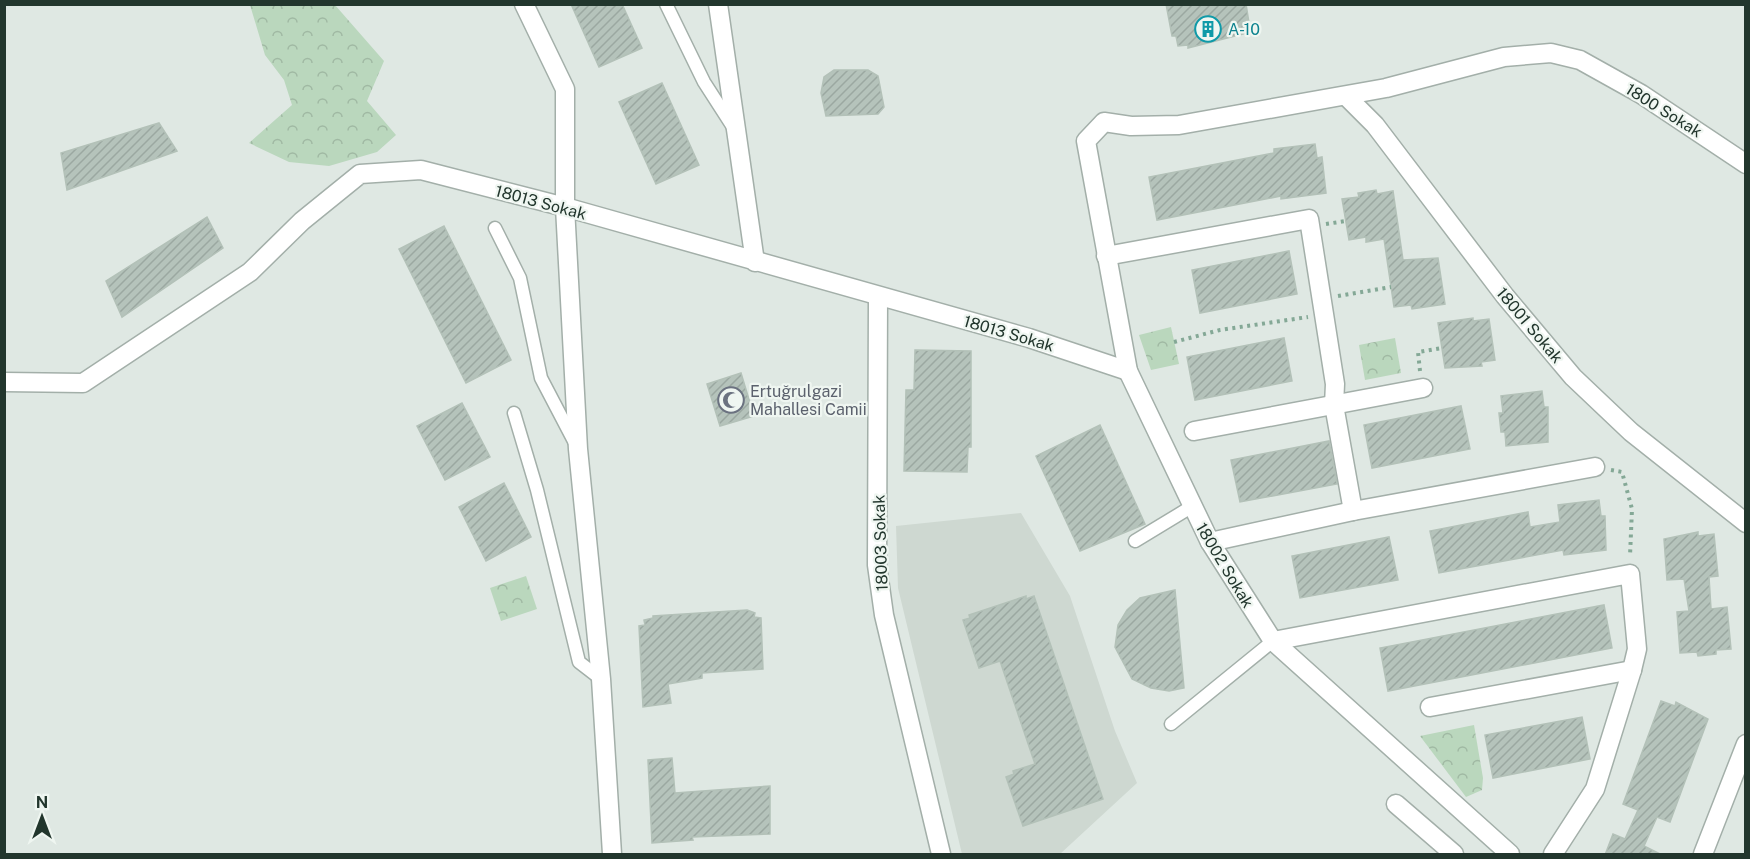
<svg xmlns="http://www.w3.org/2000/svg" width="1750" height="859" font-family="'Public Sans',sans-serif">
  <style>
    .built { fill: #ced8d1 }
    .forest { fill: url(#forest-crowns) }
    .building { fill: url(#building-hatch); stroke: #b3c1b8; stroke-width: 1.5 }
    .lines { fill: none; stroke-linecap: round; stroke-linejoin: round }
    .service-casing { stroke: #a3afa9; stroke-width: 15 }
    .minor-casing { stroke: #a3afa9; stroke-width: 21 }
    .path { stroke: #84a896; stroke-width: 4; stroke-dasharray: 3 4.5; stroke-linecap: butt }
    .service { stroke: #fff; stroke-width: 12 }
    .minor { stroke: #fff; stroke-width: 18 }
    .labels { text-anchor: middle; stroke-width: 4.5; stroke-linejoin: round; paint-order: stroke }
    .culture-label { font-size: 16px; fill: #0d838f; stroke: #eff6f1; text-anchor: start }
    .street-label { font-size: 16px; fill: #22362d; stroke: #eff6f1 }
    .worship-label { font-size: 16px; fill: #5b616d; stroke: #eff6f1; text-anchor: start }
  </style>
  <defs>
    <pattern id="forest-crowns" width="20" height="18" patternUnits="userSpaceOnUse" patternTransform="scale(1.5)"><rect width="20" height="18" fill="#bad7bd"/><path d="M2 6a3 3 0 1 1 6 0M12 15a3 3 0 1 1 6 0" fill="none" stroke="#a0b9a3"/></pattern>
    <pattern id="building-hatch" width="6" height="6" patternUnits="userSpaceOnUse" patternTransform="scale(1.5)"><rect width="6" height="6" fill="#b5c3bb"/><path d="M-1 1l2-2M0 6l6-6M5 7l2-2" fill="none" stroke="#9ba8a1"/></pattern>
  </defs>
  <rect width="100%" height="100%" fill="#dfe8e3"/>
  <polygon class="built" points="1021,513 1070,596 1115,731 1137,783 1060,854 962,854 898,588 896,526"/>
  <g class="forest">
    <polygon points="250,5 335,5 384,61 367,101 396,135 377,152 329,166 289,162 249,143 292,105 284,80 265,55"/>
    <polygon points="1171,327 1179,364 1151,370 1139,335"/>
    <polygon points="1395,338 1401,373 1365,380 1359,345"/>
    <polygon points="526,576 537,609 501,621 490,588"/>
    <polygon points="1474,725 1483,778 1482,790 1466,797 1420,736"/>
  </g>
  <g class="building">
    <polygon points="571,4 622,4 642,48 599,67"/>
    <polygon points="1166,4 1246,4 1249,23 1245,24 1247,33 1188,48 1188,45 1178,46 1176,36 1172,36"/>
    <polygon points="834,70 868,70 878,76 884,107 878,114 826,116 821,93 824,77"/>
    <polygon points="662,83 699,165 656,184 619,102"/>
    <polygon points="159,123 177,151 67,190 61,153"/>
    <polygon points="1315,144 1317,158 1322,157 1326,193 1281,199 1281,196 1157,220 1149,177 1274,153 1274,149"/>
    <polygon points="1376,190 1377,194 1393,191 1403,260 1438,258 1445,304 1412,309 1411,305 1394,307 1384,239 1366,242 1366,237 1349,240 1342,199 1359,197 1358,193"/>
    <polygon points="207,217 223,248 122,317 106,281"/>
    <polygon points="444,226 511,360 466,383 399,249"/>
    <polygon points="1289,251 1297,294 1200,313 1192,270"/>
    <polygon points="1473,318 1473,321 1489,319 1495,360 1481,362 1482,366 1445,368 1438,323"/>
    <polygon points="1284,338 1292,381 1195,400 1187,357"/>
    <polygon points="915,350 971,351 971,447 968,447 967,472 904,471 906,390 914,390"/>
    <polygon points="741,373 754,416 720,426 707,384"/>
    <polygon points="1542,391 1544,407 1548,407 1548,442 1506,446 1505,432 1501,432 1499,413 1503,413 1501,396"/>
    <polygon points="462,403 490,457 445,480 417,426"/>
    <polygon points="1461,406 1470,449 1372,468 1364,425"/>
    <polygon points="1100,425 1145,524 1080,551 1036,456"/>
    <polygon points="1329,441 1337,484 1240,502 1231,460"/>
    <polygon points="504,483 531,537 486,561 459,507"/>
    <polygon points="1599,500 1601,516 1605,516 1606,550 1564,555 1563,550 1439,573 1430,531 1528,512 1530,527 1560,522 1558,505"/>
    <polygon points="1698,532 1698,536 1714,534 1718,576 1709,577 1711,609 1727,607 1731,649 1716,650 1716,654 1698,656 1697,652 1680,653 1677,612 1689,611 1684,579 1667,580 1664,539"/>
    <polygon points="1389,537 1398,580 1300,598 1292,556"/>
    <polygon points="1175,590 1184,688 1169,691 1151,688 1132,679 1115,647 1118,625 1127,610 1140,598"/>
    <polygon points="1026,596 1026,599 1034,596 1103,799 1023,826 1006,777 1014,774 1013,771 1035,764 1000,661 979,668 963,620 970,618 969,615"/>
    <polygon points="1604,605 1612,648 1388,691 1380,648"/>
    <polygon points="747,610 755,613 754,617 761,618 763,669 702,673 702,678 668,684 671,703 643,707 639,626 645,625 644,620 653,618 653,616"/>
    <polygon points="1661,701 1675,706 1676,702 1708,719 1670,822 1657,817 1644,846 1662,855 1605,855 1613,834 1625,839 1638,810 1623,804"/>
    <polygon points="1582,717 1590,759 1493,778 1485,735"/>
    <polygon points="672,758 675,793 770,786 770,834 692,837 693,840 652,843 648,760"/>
  </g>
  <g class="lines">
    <g class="service-casing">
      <g id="service">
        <polyline points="666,4 704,82 733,127"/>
        <polyline points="495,228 520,278 541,378 575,443"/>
        <polyline points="514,413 537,490 579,662 601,679"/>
        <polyline points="1135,541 1191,507"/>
        <polyline points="1171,724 1273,641"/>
      </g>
    </g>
    <g class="minor-casing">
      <g id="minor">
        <polyline points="524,4 565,89 565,207 578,449 601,679 612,854"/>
        <polyline points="718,4 755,262"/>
        <polyline points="1346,96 1375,125 1505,296 1573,377 1631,432 1746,523"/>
        <polyline points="1106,256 1309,219 1335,384 1334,405 1353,511"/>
        <polyline points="878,297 877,565 884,615 941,854"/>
        <polyline points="4,382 83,383 250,272 302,221 360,174 421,170 565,207 1029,338 1128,371"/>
        <polyline points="1194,431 1423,388"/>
        <polyline points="1210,542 1353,511 1595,467"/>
        <polyline points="1273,641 1630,574 1637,649 1632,670 1595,789 1553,854"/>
        <polyline points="1430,707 1632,670"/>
        <polyline points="1396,804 1454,854"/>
        <polyline points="1510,854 1273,641 1210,542 1128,371 1086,141 1104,122 1131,126 1179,125 1386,88 1504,57 1551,53 1580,60 1641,94 1746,164"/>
        <polyline points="1703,854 1746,744"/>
      </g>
    </g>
    <g class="path">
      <polyline points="1326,224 1346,221"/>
      <polyline points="1338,296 1391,287"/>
      <polyline points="1174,342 1220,330 1308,317"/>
      <polyline points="1420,371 1418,352 1442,348"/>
      <polyline points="1611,470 1622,472 1632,509 1630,556"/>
    </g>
    <use href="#service" class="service"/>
    <use href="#minor" class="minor"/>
  </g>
  <defs>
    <g id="building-ring" transform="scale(1.35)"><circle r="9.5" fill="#eff6f1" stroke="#0f9aa8" stroke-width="1.5"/><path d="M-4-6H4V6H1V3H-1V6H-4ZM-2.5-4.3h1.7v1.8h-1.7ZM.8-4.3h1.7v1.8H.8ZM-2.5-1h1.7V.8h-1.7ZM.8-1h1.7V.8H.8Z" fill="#0f9aa8"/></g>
    <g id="mosque-ring" transform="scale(1.35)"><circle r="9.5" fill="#eff6f1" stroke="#6b7280" stroke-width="1.5"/><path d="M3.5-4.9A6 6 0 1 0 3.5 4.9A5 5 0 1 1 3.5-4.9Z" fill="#6b7280"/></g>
  </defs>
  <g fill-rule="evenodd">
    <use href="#building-ring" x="1208" y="29"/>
    <use href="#mosque-ring" x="731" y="400"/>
  </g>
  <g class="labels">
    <g class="culture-label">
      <text x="1228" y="35">A-10</text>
    </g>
    <g class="street-label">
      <text transform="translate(1664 110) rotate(32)" y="6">1800 Sokak</text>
      <text transform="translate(541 202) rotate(15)" y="6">18013 Sokak</text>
      <text transform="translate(1530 325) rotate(50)" y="6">18001 Sokak</text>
      <text transform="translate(1009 333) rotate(16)" y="6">18013 Sokak</text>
      <text transform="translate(880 543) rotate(-92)" y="6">18003 Sokak</text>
      <text transform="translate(1225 565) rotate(59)" y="6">18002 Sokak</text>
    </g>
    <g class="worship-label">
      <text x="750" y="397">Ertuğrulgazi<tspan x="750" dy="18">Mahallesi Camii</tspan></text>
    </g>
  </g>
  <rect width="1750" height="859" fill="none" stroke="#22362d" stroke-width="12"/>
  <g transform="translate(42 817)" stroke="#eff6f1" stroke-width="4.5" paint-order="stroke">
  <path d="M0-4.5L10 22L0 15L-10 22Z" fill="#22362d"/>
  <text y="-9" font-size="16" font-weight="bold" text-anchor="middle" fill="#22362d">N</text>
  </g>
</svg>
